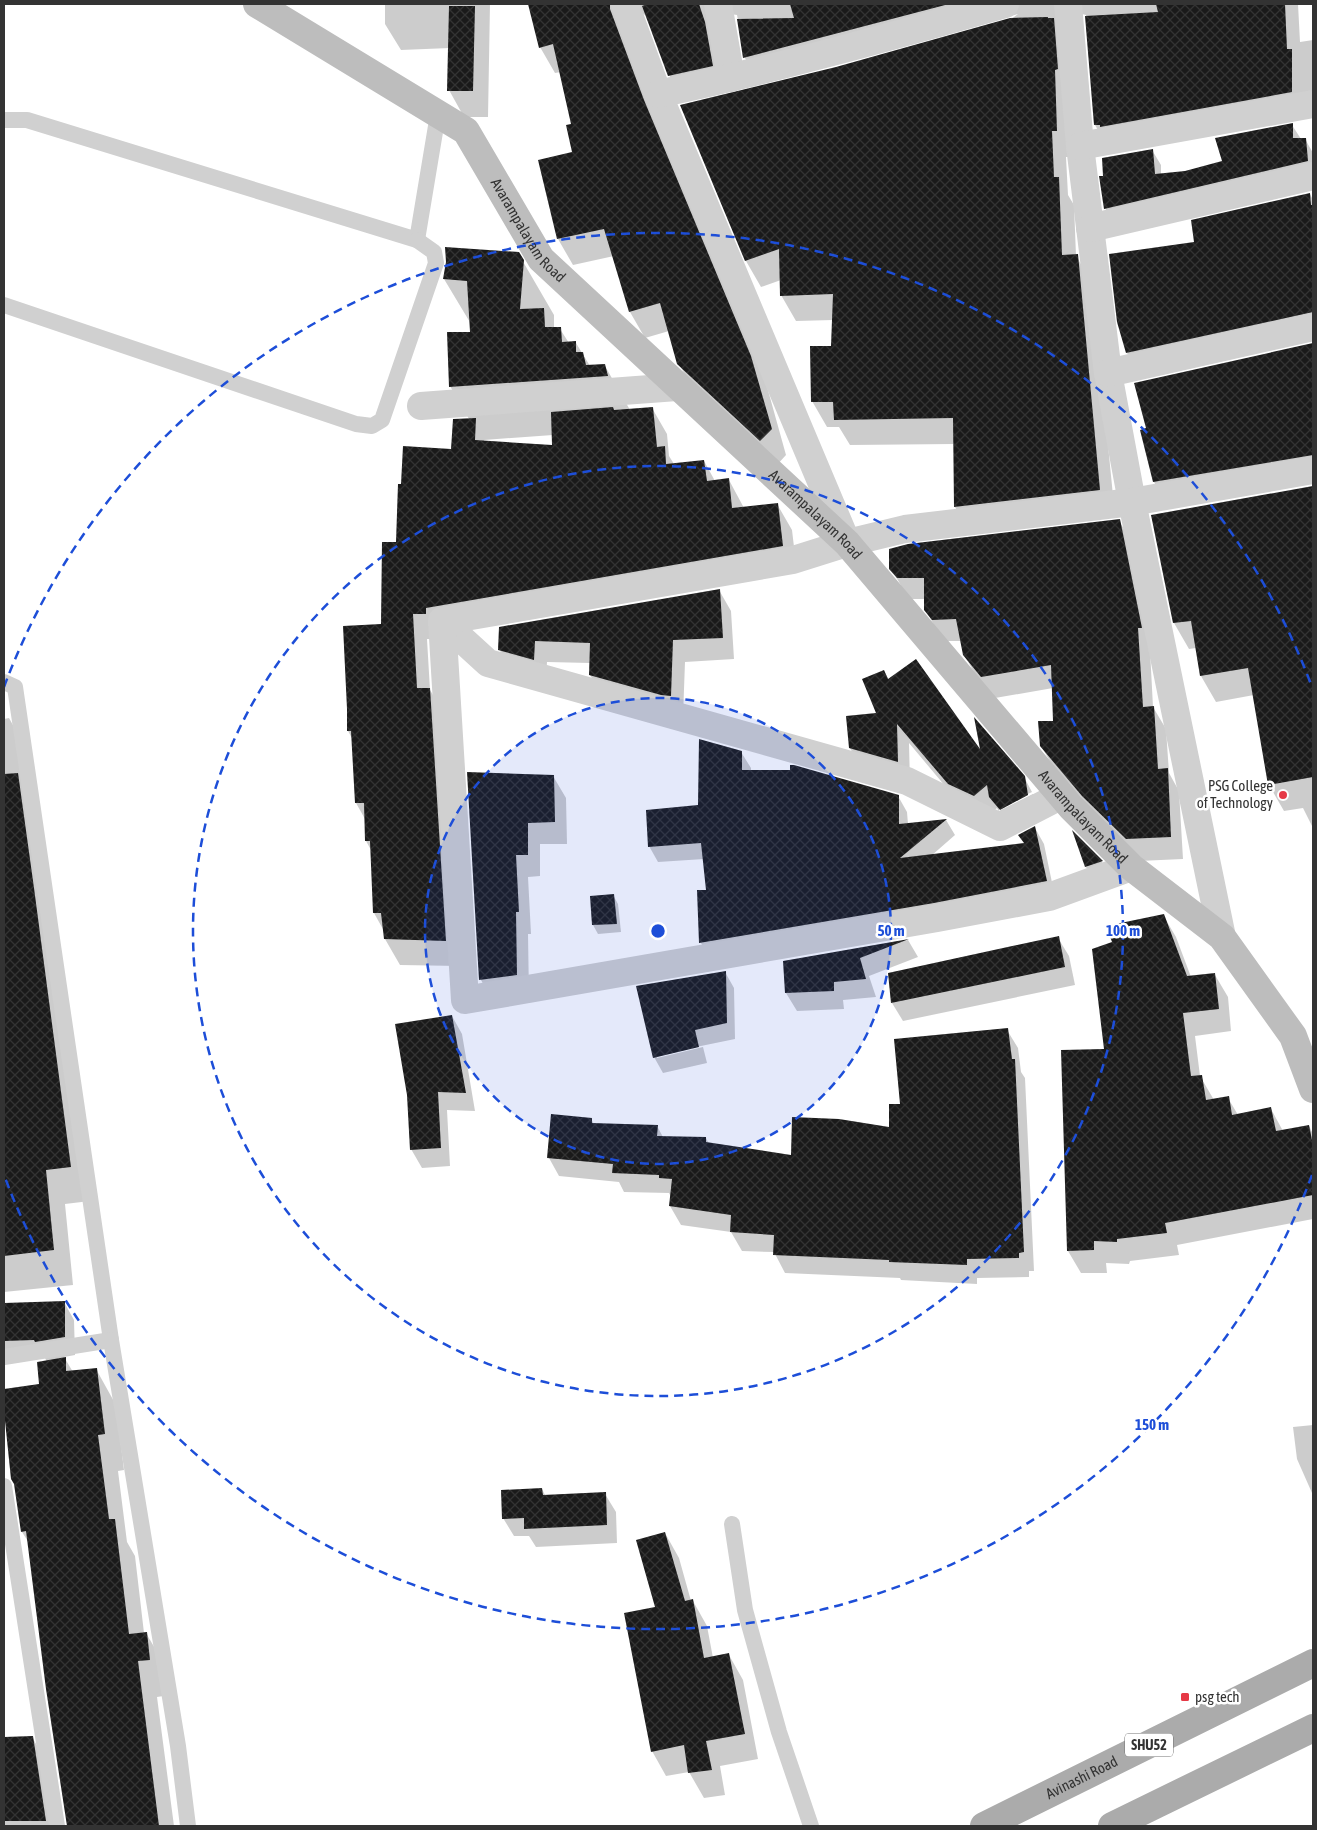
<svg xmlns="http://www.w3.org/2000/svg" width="1317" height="1830" font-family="'Asap Condensed',sans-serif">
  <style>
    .shadow { fill: #0003; fill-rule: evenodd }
    .building { fill: url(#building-cross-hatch) }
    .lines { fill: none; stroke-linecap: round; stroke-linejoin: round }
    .lane { stroke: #d0d0d0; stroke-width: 16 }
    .street { stroke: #d0d0d0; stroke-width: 28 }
    .secondary { stroke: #bdbdbd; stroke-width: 28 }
    .primary { stroke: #ababab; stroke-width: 28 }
    .ring { fill: none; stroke: #1d4ed8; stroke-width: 2.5; stroke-dasharray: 9 6 }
    .poi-dot { fill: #e63946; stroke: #fff; stroke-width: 2 }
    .labels { text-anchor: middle; stroke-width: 5; stroke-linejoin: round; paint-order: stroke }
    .shield { fill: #fff; stroke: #707070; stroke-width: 1 }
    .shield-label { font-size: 14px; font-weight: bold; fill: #333 }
    .street-label { font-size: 15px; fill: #333; stroke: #fff }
    .poi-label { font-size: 15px; fill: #333; stroke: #fff; text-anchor: end }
    .centre { fill: #1d4ed8; stroke: #fff; stroke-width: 2.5 }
    .ring-label { font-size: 15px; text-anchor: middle; font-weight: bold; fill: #1d4ed8; stroke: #fff; stroke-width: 5; stroke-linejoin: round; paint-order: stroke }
  </style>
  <defs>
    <pattern id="building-cross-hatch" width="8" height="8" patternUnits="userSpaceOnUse" patternTransform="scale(1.25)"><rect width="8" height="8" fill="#1a1a1a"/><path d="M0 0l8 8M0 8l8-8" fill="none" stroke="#333"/></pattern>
  </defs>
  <rect width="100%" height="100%" fill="#fff"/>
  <g class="shadow">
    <polygon points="385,4 490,4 488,117 464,117 449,90 450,48 401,50 385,24"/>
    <polygon points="530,4 1298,4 1300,42 1313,40 1313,113 1110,151 1095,125 1086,15 1082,14 1072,157 1066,157 1068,195 1074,205 1076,256 1092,282 1115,516 970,533 955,507 954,444 850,445 839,427 827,427 812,401 833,347 833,320 796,321 781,295 781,280 761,287 746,261 681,106 836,68 1010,20 1018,14 887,51 760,84 745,58 737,15 730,14 727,92 684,101 669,75 647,16 643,14 766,383 786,455 776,466 694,391 679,364 669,331 645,338 630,312 614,256 573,265 558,239 540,161 573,153 573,125 561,72 555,73 540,47"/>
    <polygon points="1292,125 1301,139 1305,139 1313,153 1313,176 1114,223 1105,208 1152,150 1161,165 1161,175 1185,172 1224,162"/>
    <polygon points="1310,194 1313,200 1313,340 1142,379 1127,353 1196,243"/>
    <path d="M518 253 554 315V329H560L569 343H576L590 366H605L630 410 652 408 667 434 669 456 674 464 704 461 715 481 729 480 744 508 777 504 792 530 797 572 440 633V639H427L430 690 445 715 460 966 400 965 385 939 384 931 374 913 371 850 366 841 365 819 356 803 353 740 348 731 382 625 398 543 469 419 450 386 471 333V324L444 279ZM553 435V446L484 442V440Z"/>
    <polygon points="1313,344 1313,483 1169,508 1154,482 1142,431 1147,429 1135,384"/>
    <polygon points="1313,487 1313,828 1303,808 1284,811 1269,785 1254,695 1216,702 1201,676 1196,648 1189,649 1174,623 1152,516"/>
    <polygon points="1119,521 1132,542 1150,650 1153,707 1166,729 1169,773 1179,791 1183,859 1139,861 1054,768 1041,746 1054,722 1053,688 995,698 977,677 964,655 961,641 946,641 938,632 925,609 925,599 911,599 904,591 891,568"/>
    <polygon points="719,590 731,611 734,659 685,662 683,717 603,696 590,675 590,663 547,662 546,680 512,671 499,649"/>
    <polygon points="884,671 889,680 983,754 1024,777 1032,792 999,808 999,811 1033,794 1036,799 1003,819 997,808 986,817 961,805 909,743 910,783 862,770 850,748 877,714"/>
    <polygon points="9,718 28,752 90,1201 65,1204 73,1285 4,1292 4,719"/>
    <polygon points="741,752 751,768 751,771 898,796 907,812 908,824 946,820 955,835 931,856 1025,844 1035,828 1044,844 1055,897 710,959 701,943 699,892 708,891 704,859 658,862 649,846 699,807"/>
    <polygon points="468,774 553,776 566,798 567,844 540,844 540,876 528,877 531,934 528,934 529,997 493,1002 481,980"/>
    <polygon points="1075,835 1102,862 1112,879 1097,885 1086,867"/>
    <polygon points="613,895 618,904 621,932 598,934 593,925"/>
    <polygon points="1163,915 1176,937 1191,977 1215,975 1228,997 1231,1031 1195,1036 1200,1076 1214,1100 1228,1098 1238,1115 1271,1109 1283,1131 1309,1126 1313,1134 1313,1219 1177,1245 1179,1255 1130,1261 1129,1264 1106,1263 1107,1273 1081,1273 1068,1251 1106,1050 1114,943"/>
    <polygon points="1058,938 1069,956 1075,985 903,1021 892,1003 889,974"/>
    <polygon points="908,940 918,957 869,976 876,997 843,1000 844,1009 797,1011 786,993 784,962"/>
    <polygon points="725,972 734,988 735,1039 657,1055 657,1058 703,1047 707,1063 663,1073 654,1057"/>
    <polygon points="452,1016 462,1034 475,1111 447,1110 450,1166 422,1168 411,1149"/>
    <polygon points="1007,1030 1018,1048 1021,1072 1025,1078 1034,1271 1029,1271 1029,1277 977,1278 977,1284 901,1280 900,1278 785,1273 774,1252 742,1251 731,1232 681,1225 670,1206 671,1197 669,1193 624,1192 619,1182 559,1176 549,1158 591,1119 594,1124 657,1126 663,1137 706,1138 709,1144 792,1156 890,1129 901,1105"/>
    <polygon points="64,1302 74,1320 75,1355 64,1357 73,1372 96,1369 116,1405 124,1470 118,1471 127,1542 135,1556 144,1633 146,1633 167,1669 170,1695 157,1697 174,1826 68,1826 47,1689 29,1543 22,1532 15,1484 12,1479 4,1403 4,1390 40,1385 47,1362 45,1358 4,1351 4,1304"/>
    <polygon points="1313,1425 1313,1502 1312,1493 1297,1459 1293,1427"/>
    <polygon points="542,1489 546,1497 605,1494 616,1512 617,1543 536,1547 529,1536 514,1536 503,1518"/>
    <polygon points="665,1533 679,1558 691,1601 693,1601 707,1626 713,1658 729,1655 743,1680 758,1759 720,1766 725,1795 704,1798 689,1772 666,1776 652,1751 657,1608"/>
    <polygon points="32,1737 53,1773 61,1826 4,1826 4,1738"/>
  </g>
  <g class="building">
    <polygon points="528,4 610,4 610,9 644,100 751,356 772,429 760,441 677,364 660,303 629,312 604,229 557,239 538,160 572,152 566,125 571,124 553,44 539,48"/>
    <polygon points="647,4 699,4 705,22 713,66 668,76 642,6"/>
    <polygon points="790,4 949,4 743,58 737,19 794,18"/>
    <polygon points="1156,4 1285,4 1287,49 1292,49 1292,92 1100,127 1100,125 1094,125 1085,16 1158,12"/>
    <polygon points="449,6 475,6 473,91 447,91"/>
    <polygon points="1048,17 1048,18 1054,18 1058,69 1055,70 1057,131 1052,131 1054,177 1059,177 1062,255 1078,254 1100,490 954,507 953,418 834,420 833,402 811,402 810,346 831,346 833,294 780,296 779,249 745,261 680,105 836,67 1010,18"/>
    <polygon points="1293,123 1293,138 1306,138 1308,161 1104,209 1099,176 1103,176 1102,158 1153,149 1155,174 1185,171 1222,161 1215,138"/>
    <polygon points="1310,193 1311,205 1313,205 1313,312 1126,353 1117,322 1109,254 1194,242 1191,220"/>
    <polygon points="445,247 519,252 524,260 520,309 544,308 545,327 561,327 562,342 576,341 576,352 583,352 586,365 605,364 608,376 449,387 447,332 470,332 467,281 443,279 446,262"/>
    <polygon points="1313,343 1313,455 1153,482 1140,430 1146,428 1134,383"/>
    <polygon points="613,407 614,410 653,407 657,447 665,446 666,464 704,460 707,481 729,478 732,508 778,503 783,546 426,608 426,614 413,614 417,688 430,688 446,941 384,939 381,913 373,913 370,841 365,841 364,803 355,803 351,731 347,731 347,709 343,626 381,624 382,542 396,542 398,484 401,484 403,446 451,449 453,419 476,418 475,440 552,445 551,412"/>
    <polygon points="1313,486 1313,777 1268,785 1248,668 1200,676 1191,621 1173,623 1151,515"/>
    <polygon points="1120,519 1142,628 1138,628 1143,707 1154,706 1158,769 1168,768 1171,837 1126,839 1082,796 1040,746 1038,721 1053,721 1051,665 981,677 963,655 956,619 932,620 924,610 924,578 897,578 889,569 889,549 908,544"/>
    <polygon points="720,589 723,638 673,640 671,696 661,695 589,675 590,643 535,641 534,660 498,650 499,627"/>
    <polygon points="916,659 980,749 974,717 1025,776 1028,795 1000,810 989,797 987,785 974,796 948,784 897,724 898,762 849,748 846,716 876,713 862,679 884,670 888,679"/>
    <polygon points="699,739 742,751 742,770 790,770 790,765 794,765 899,795 899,824 947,819 900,858 1024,843 1018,835 1035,826 1047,881 934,903 699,943 697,890 706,890 701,843 648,847 646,810 698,805"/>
    <polygon points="467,772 554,775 555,822 528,823 528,855 516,855 519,912 516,912 517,975 479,980"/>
    <polygon points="18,773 34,888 71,1167 46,1170 54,1250 4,1256 4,774"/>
    <polygon points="1072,830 1103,861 1085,867"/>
    <polygon points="614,894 617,924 592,925 590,896"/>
    <polygon points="1164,914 1187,976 1215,973 1219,1009 1183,1013 1191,1076 1202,1075 1206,1100 1229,1096 1232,1115 1271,1107 1276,1131 1309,1125 1313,1145 1313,1195 1165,1223 1167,1233 1117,1239 1117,1242 1094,1241 1094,1250 1067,1251 1061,1050 1104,1049 1092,949 1112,942 1106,926"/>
    <polygon points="1059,936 1065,967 891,1003 888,973"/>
    <polygon points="909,939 860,958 866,979 834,982 834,991 785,993 783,961"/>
    <polygon points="726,971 727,1023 695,1030 699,1047 653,1058 636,986"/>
    <polygon points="452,1015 466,1093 438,1092 441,1148 410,1150 407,1095 395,1024"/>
    <polygon points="1008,1028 1012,1059 1015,1059 1024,1252 1019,1253 1019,1258 967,1259 967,1265 889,1262 889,1260 773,1255 774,1235 730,1232 731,1215 669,1206 672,1179 659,1178 659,1175 612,1173 613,1164 547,1158 551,1114 592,1118 592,1123 658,1125 657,1136 706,1137 706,1142 791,1155 792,1117 839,1119 889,1127 889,1104 900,1104 894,1039"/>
    <polygon points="65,1301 65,1337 35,1342 34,1340 4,1341 4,1303"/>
    <polygon points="66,1357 66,1371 97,1368 105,1434 98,1435 109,1519 115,1519 129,1634 147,1632 150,1660 138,1661 159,1826 67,1826 46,1689 26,1531 21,1532 14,1484 11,1479 4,1411 4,1389 39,1384 37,1362"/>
    <polygon points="542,1488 543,1495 606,1492 607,1525 524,1529 524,1518 502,1519 501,1490"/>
    <polygon points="665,1532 685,1601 693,1599 704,1658 729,1653 745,1734 706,1741 712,1770 688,1773 684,1745 651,1752 624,1613 655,1607 636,1540"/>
    <polygon points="33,1736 46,1821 4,1821 4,1737"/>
  </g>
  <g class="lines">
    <g class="lane">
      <polyline points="4,120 27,120 417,240 438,114"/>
      <polyline points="4,305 356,424 372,426 382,420 436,263 434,252 417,240"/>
      <polyline points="4,682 15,687 111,1340 178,1746 188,1826"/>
      <polyline points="4,1357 111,1340"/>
      <polyline points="4,1486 57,1826"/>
      <polyline points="732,1524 745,1610 779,1732 811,1826"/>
    </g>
    <g class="street">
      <polyline points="625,4 658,94 847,543"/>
      <polyline points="718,4 731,78"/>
      <polyline points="1068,4 1080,146 1108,373 1132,502 1222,937"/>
      <path d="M658 94C775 69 890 37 1005 4"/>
      <polyline points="1080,146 1313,104"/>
      <polyline points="1090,228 1313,176"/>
      <polyline points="1108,373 1313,327"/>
      <polyline points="421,406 677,387"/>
      <polyline points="442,621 488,663 907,781 1000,827 1062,795"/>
      <polyline points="1131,867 1049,897 937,918 465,1000 442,621 793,560 847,543 905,529 1132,502 1313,470"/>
    </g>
    <path class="secondary" id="s1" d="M257 4 466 131 541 259 847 543 1071 807 1131 867 1222 937 1293 1036 1313 1089"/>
    <g class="primary">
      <path id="s2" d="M984 1826 1313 1663"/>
      <polyline points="1112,1826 1313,1728"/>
    </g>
  </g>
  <circle cx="658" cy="931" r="233" fill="#1d4ed8" fill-opacity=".12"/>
  <g class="ring">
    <circle cx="658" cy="931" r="233"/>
    <circle cx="658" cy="931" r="465"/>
    <path d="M1312 1175A698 698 0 0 1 4 1175M4 687A698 698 0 0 1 1312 687"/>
  </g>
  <g class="poi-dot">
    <circle cx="1283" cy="795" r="5"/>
    <rect x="1180" y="1692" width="10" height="10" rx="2.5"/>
  </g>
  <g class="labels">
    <rect class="shield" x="1125" y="1733.5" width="48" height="23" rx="4"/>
    <g class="shield-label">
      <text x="1149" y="1750">SHU52</text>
    </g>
    <g class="street-label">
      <text dy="5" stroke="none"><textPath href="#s1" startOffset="362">Avarampalayam Road</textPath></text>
      <text dy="5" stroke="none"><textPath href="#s1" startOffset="768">Avarampalayam Road</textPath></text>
      <text dy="5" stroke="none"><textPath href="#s1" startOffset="1172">Avarampalayam Road</textPath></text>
      <text dy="5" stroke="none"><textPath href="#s2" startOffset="109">Avinashi Road</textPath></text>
    </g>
    <g class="poi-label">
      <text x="1273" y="791">PSG College<tspan x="1273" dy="17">of Technology</tspan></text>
      <text x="1195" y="1702" text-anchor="start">psg tech</text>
    </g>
  </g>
  <circle cx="658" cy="931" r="8" class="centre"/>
  <g class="ring-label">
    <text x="891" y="936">50 m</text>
    <text x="1123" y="936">100 m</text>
    <text x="1152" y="1430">150 m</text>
  </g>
  <rect width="1317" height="1830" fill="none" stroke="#333333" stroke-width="10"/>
</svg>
